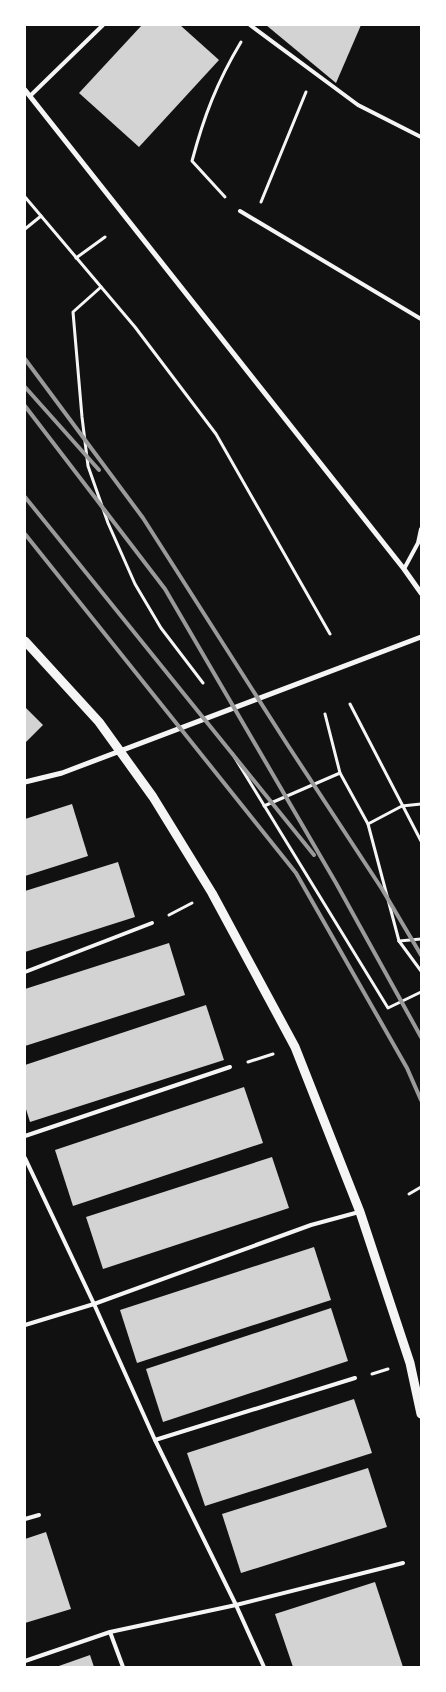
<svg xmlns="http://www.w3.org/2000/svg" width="446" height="1692" font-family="'Source Serif 4',serif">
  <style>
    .building { fill: #d3d3d3 }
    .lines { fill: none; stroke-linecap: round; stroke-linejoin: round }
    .path { stroke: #f5f5f5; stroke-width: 3 }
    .service { stroke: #f5f5f5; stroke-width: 4 }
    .minor { stroke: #f5f5f5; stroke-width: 5 }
    .tertiary { stroke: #f5f5f5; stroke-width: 9 }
    .rail { stroke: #9a9a9a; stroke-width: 4 }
  </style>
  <rect width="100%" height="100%" fill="#111"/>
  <g class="building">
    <polygon points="142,25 180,25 219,60 139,147 79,93"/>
    <polygon points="266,25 361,25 336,83"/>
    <polygon points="25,707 43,725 25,743"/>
    <polygon points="72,804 88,856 25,876 25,819"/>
    <polygon points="118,862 135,917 25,952 25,891"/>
    <polygon points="169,943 185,995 25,1046 25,989"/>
    <polygon points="206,1005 224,1060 30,1122 25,1106 25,1065"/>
    <polygon points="244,1087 263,1143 73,1206 55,1150"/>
    <polygon points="272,1157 289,1208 103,1269 86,1217"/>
    <polygon points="314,1247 331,1300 137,1363 120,1310"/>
    <polygon points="331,1308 348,1361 163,1422 146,1369"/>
    <polygon points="354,1399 372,1453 205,1506 187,1453"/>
    <polygon points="368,1468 387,1527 241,1573 222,1514"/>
    <polygon points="46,1532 71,1609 25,1623 25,1539"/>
    <polygon points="375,1582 403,1667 293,1667 275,1614"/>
    <polygon points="90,1655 94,1667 56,1667"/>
  </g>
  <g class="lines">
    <g class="path">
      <polyline points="25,197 135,327 216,434 330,634"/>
      <path d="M225 197 192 161C204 116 217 82 241 42"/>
      <polyline points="261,202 306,92"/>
      <polyline points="25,229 41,216"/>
      <polyline points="76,258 105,237"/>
      <polyline points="101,287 73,312 82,417 88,466 108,523 135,584 161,628 203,683"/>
      <polyline points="350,704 421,841"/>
      <polyline points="325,714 340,773 368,824 399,941 421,971"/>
      <polyline points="232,753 388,1008 421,992"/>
      <polyline points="264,806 340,773"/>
      <polyline points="368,824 402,806 421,804"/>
      <polyline points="169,915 192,903"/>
      <polyline points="399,941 421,939"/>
      <polyline points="248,1062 273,1054"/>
      <polyline points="409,1194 421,1187"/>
      <polyline points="372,1374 388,1369"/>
    </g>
    <g class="service">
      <polyline points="250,25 358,105 421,137"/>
      <polyline points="30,96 103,25"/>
      <polyline points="240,211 421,319"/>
      <polyline points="404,569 418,543 421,529"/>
      <polyline points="25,972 152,923"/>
      <polyline points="25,1136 230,1067"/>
      <polyline points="25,1158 94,1304 155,1440 236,1605 264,1667"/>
      <polyline points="25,1325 94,1304 311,1225 359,1212"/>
      <polyline points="155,1440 355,1378"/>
      <polyline points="25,1519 39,1515"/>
      <polyline points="110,1632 123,1667"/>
      <polyline points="25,1661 110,1632 236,1605 403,1563"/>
    </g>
    <g class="minor">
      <polyline points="25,90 404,569 421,593"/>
      <polyline points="25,782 62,773 421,637"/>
    </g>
    <polyline class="tertiary" points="25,641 99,722 153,797 212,893 295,1047 360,1212 410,1363 421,1414"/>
    <g class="rail">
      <polyline points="25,359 143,518 287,744 382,889 421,955"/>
      <polyline points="25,387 99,470"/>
      <polyline points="25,406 165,589 336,883 421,1037"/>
      <polyline points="25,497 314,855"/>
      <polyline points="25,534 296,873 407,1068 421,1100"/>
    </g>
  </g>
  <rect width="446" height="1692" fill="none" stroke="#ffffff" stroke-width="52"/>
</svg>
